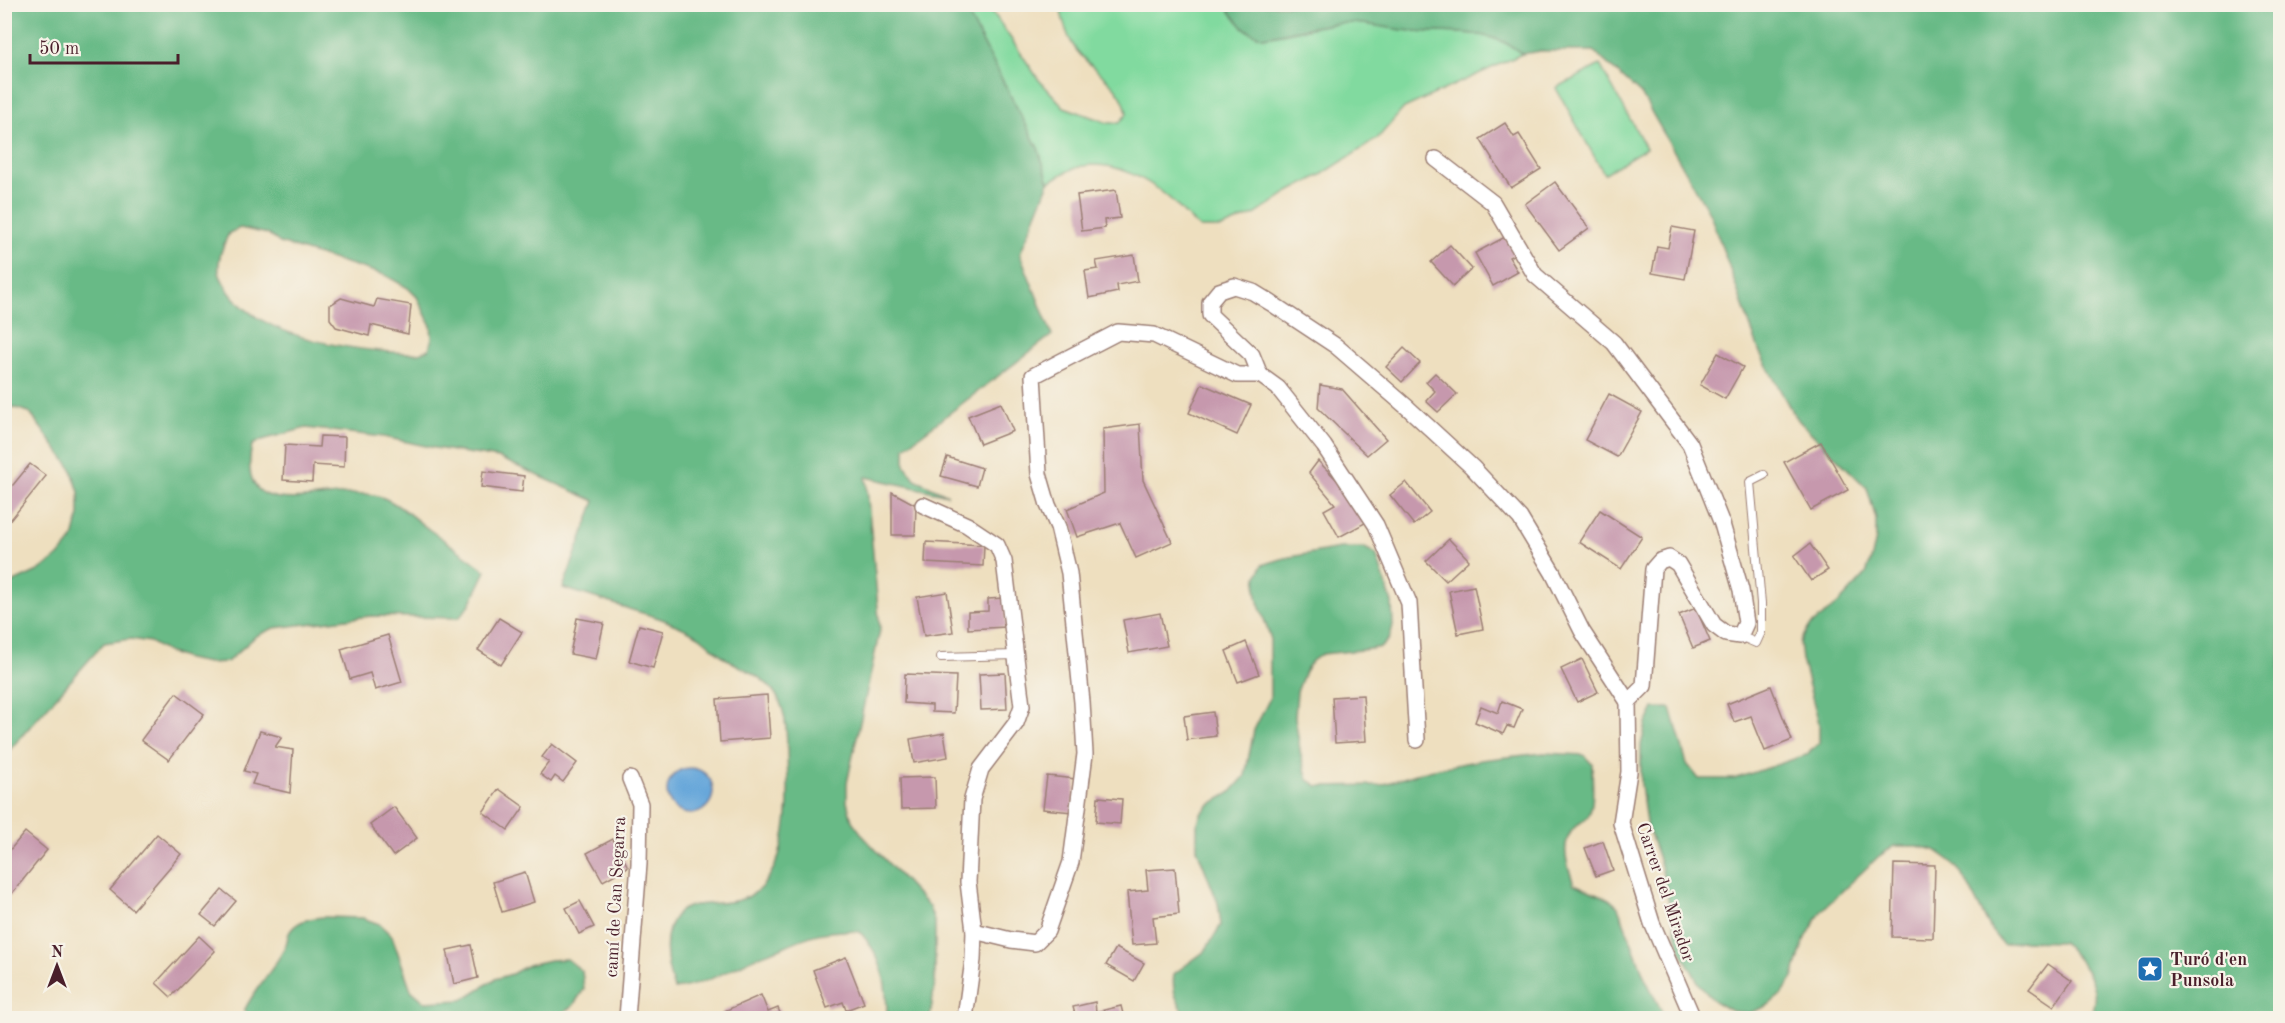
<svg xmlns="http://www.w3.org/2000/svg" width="2285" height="1023" font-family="'Old Standard TT',serif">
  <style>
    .green { fill: #81da9f; stroke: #667c65; stroke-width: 1.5 }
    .forest { fill: #68ba86; stroke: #596c58; stroke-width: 1.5; fill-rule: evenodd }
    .water { fill: #67a7da; stroke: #586382; stroke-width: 1.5 }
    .building { fill: #c698ad }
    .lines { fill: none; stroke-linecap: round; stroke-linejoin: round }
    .lane-casing { stroke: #9c7f75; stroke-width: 10 }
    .street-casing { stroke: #9c7f75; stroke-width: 18 }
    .lane { stroke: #fff; stroke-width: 8 }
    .street { stroke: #fff; stroke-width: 15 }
    .labels { text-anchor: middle; stroke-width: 4.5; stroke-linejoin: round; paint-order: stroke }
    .street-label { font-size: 18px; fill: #4a1f2b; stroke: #f7f3e8 }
    .poi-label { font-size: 18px; font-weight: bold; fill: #4a1f2b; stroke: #f7f3e8; text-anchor: start }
  </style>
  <rect width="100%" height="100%" fill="#f7f3e8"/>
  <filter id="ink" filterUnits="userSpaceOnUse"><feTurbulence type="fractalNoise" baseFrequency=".0167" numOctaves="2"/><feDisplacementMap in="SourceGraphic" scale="12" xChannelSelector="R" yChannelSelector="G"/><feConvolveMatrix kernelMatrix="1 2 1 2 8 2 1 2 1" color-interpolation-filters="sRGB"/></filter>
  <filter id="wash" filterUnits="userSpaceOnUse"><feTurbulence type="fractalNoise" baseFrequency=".008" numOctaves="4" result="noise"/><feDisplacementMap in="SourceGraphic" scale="24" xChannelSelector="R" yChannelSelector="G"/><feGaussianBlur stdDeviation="1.35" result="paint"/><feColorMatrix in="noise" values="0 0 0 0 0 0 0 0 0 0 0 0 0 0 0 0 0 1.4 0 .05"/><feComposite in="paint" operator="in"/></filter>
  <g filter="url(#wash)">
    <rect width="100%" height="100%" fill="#eedfbf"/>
    <g class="green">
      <path d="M963 5H988L1039 80 1064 107 1108 123H1119L1127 114C1124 83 1088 70 1073 45 1066 34 1062 17 1060 5H1225C1235 18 1245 34 1263 37 1289 34 1313 26 1339 23 1364 21 1388 29 1412 31 1449 34 1492 27 1522 54L1404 108 1377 139 1321 175 1287 193 1256 214 1221 228H1200C1188 219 1180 208 1169 198 1146 178 1114 161 1083 166 1070 168 1059 176 1049 182L1038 148Z"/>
      <polygon points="1600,65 1646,148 1604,174 1556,88"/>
    </g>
    <g class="forest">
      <path d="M5 4 963 5 1038 148 1049 182 1020 254 1052 335 905 447V465L915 479 948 495 866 477 880 630 847 783V802L852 821 864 837 929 907 935 924V982L930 1018H887C887 985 884 958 860 932 829 928 809 935 781 948 768 953 755 957 742 964 719 975 700 986 674 989 667 968 660 933 677 914 695 894 740 915 764 884 786 856 789 814 788 779 786 754 790 721 778 698 767 679 750 672 732 662 720 656 711 645 700 637 691 631 681 627 671 623 659 617 645 614 632 610 609 602 586 595 563 588L595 501 499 458 435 448 384 437 306 428 262 440 252 445C232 538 344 477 386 499 401 506 414 518 427 528 447 542 467 556 486 571L470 604 459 618 371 616 274 628 256 636 227 662 208 663 187 659 167 652 150 642 131 639 104 643 5 755V586L38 571 59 556 73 539 79 515V492L71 468 29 412 5 405ZM240 228 268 234 280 243 385 275 408 288 417 297 431 326 432 338 429 349 419 353H407C353 350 265 340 230 293 226 287 221 280 219 272 217 259 223 245 229 233Z"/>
      <path d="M1225 5H2280V1018H2091C2092 1010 2096 998 2094 990 2090 971 2075 955 2062 942L2020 941 2003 945 1991 930 1964 877 1952 862 1935 850 1917 846H1894L1878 857 1822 910 1803 943 1793 978 1782 994 1767 1006 1749 1013 1731 1011 1714 1001 1701 987 1680 950 1660 862 1646 823 1641 785V745L1646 724 1654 708H1671L1687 764 1699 779H1734L1806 755 1819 743V723L1802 660 1800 642 1810 626 1839 603 1866 574 1872 557 1876 538V519L1867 488 1799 421 1789 406 1760 353 1710 214 1641 94 1593 51H1541L1522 54C1492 27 1449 34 1412 31 1389 29 1367 22 1344 23 1317 24 1290 33 1263 37 1244 33 1236 19 1225 5Z"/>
      <path d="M1340 548H1365L1376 554 1392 603 1393 626 1389 639 1381 647 1371 649 1322 654 1312 661 1305 671 1297 692 1295 717 1301 756 1308 780 1318 786 1381 785 1429 770 1481 760 1544 753 1584 755 1592 764C1592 780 1595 801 1589 815 1586 820 1579 823 1575 827 1559 843 1567 865 1574 884L1609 899 1618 907 1645 978 1665 1018H1188C1178 1003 1171 993 1174 974L1205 951 1221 925 1218 903 1197 849V825L1201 814 1209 805 1230 793 1245 776 1254 730 1270 698V636L1258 602 1256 590 1257 577 1262 565 1285 558Z"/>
      <path d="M325 917 363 918 379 924 392 936 411 990 425 1002 462 1000 495 979 512 974 528 965 550 960 567 959 582 971 584 989 573 1006 555 1018H327L318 1011C301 1013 272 1023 256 1018 252 1017 248 1013 244 1011 255 988 274 970 285 947 288 942 287 934 291 930 299 919 314 918 325 917Z"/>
    </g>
    <circle class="water" cx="690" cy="791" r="23"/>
    <g id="blocks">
      <g class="building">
        <polygon points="1505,123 1514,137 1519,134 1541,169 1511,188 1480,139"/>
        <polygon points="1555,182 1589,228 1559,250 1525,204"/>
        <polygon points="1116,190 1120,218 1104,220 1105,228 1082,231 1077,195"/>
        <polygon points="1672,227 1694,231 1685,279 1652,273 1657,246 1668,248"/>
        <polygon points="1505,237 1515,254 1509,257 1518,272 1493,286 1475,253"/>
        <polygon points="1450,245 1472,269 1453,286 1431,262"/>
        <polygon points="1134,255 1138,281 1117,285 1118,292 1089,298 1085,271 1098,269 1096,261"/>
        <polygon points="341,298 374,307 377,299 411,305 408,334 371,325 369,336 336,327 330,319 330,305"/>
        <polygon points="1404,348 1420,363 1402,382 1386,367"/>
        <polygon points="1718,353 1743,367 1725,399 1700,385"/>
        <polygon points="1435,373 1457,394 1438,412 1426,401 1435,391 1426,382"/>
        <polygon points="1202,384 1251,405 1237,435 1189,413"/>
        <polygon points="1320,385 1342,389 1386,439 1367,455 1318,408"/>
        <polygon points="1609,394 1642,412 1617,457 1585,440"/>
        <polygon points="1001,403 1013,431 980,444 968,416"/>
        <polygon points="1140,424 1143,480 1172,542 1136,558 1120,523 1077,537 1067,509 1104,493 1103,429"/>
        <polygon points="320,436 345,437 344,467 313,465 312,482 283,480 285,445 319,447"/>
        <polygon points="1821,442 1848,490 1811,510 1784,462"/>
        <polygon points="947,457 982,468 977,486 941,476"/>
        <polygon points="1318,461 1352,495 1365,523 1339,537 1324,510 1335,504 1309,473"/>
        <polygon points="30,464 46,476 4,528 4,496"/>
        <polygon points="483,471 524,476 522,492 481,487"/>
        <polygon points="1406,482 1430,512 1414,525 1390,495"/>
        <polygon points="892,492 916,505 915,535 892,535"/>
        <polygon points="1600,510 1642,537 1621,569 1579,542"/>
        <polygon points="1449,539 1469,560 1446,581 1426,561"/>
        <polygon points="926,542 984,545 983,566 925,563"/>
        <polygon points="1810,544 1828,570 1811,581 1794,556"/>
        <polygon points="1474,586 1483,629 1458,634 1449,591"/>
        <polygon points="947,592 953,632 924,636 917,597"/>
        <polygon points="1004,598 1006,627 968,629 968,612 988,611 988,599"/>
        <polygon points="1696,608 1710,641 1693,648 1679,615"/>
        <polygon points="1160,613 1167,646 1129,653 1123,620"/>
        <polygon points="499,618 522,632 501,665 478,650"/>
        <polygon points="577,618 604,623 596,659 570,654"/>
        <polygon points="639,625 663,631 653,668 629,661"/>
        <polygon points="388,635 402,682 375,690 370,673 350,679 341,649"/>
        <polygon points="1246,642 1259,674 1238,682 1226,651"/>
        <polygon points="1582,659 1598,692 1577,702 1561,669"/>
        <polygon points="1005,673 1007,709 981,710 979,674"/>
        <polygon points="905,674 956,676 954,713 932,712 932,705 904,703"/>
        <polygon points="1771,686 1792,740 1765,751 1751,716 1734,722 1727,704"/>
        <polygon points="176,693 204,714 169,760 141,740"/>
        <polygon points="767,695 770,738 720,742 717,699"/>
        <polygon points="1363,695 1366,741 1335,743 1332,697"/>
        <polygon points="1502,701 1522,709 1514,728 1507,726 1503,734 1475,722 1481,706 1498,713"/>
        <polygon points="1213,712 1216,736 1187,740 1184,716"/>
        <polygon points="260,731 282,737 275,747 293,750 290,793 252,784 256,774 244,771"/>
        <polygon points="944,733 948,757 914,763 910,739"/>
        <polygon points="552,744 577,763 563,782 555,776 551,782 540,774 549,762 542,757"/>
        <polygon points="1047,776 1076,779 1072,812 1043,809"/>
        <polygon points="935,777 936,808 901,809 900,778"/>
        <polygon points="499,789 524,807 508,830 483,812"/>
        <polygon points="1098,797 1122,799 1120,824 1096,822"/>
        <polygon points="394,807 417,838 393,856 370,825"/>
        <polygon points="25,832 47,850 10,896 4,892 4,857"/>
        <polygon points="157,834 181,854 133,910 110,890"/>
        <polygon points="613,839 628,867 603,881 587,853"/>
        <polygon points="1603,841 1613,870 1596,876 1585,848"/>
        <polygon points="1894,864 1935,865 1933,938 1892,937"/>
        <polygon points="1175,868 1179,914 1153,917 1156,943 1132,945 1127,892 1148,890 1146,870"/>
        <polygon points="525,872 534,902 502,912 493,882"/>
        <polygon points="222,890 236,901 215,926 201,915"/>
        <polygon points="580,901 594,927 579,934 566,908"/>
        <polygon points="199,936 215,951 171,997 156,983"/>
        <polygon points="471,945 478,978 454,984 447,950"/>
        <polygon points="1116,948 1144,963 1134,981 1106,965"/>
        <polygon points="846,957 864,1003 846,1010 843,1002 827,1008 813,970"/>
        <polygon points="2048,964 2072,981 2054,1006 2029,989"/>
        <polygon points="761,995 768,1012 778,1008 782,1018 725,1018 722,1012"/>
        <polygon points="1095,1002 1096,1012 1121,1006 1124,1018 1076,1018 1073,1007"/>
      </g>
    </g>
  </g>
  <g filter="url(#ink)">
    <use href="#blocks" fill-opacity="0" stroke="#9c7f75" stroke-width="1.5"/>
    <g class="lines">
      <g class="lane-casing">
        <g id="lane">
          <polyline points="1740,636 1756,643 1761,632 1761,603 1750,482 1764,475"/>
          <polyline points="941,657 1016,655"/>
        </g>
      </g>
      <g class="street-casing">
        <g id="street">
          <polyline points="1436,159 1493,203 1535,275 1614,343 1690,444 1722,524 1741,590 1746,623 1740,636 1726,634 1714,625 1678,564 1669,558 1660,561 1653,569 1644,686 1628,702"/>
          <polyline points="1260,375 1252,355 1210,315 1210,302 1219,291 1234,286 1253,292 1271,303 1336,346 1408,408 1472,467 1520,518 1553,573 1582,631 1628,702"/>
          <polyline points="1260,375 1278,388 1324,446 1376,525 1409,603 1417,740"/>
          <polyline points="923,505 967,525 997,545 1004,561 1022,706 1016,723 981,769 972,799 968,882 974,931 973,960 965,1018"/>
          <polyline points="1628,702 1629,772 1621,823 1652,923 1692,1016 1695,1018"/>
          <polyline points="974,931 1011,940 1035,943 1047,931 1071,862 1085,754 1082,702 1069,573 1058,527 1048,505 1039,474 1033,376 1118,332 1154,335 1237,375 1260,375"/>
          <polyline points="627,1018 639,864 640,804 630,779"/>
        </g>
      </g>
      <use href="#lane" class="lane"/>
      <use href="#street" class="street"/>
    </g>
  </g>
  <defs>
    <g id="sight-square" transform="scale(1.35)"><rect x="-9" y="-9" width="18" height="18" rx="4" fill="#1f6fb2" stroke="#f7f3e8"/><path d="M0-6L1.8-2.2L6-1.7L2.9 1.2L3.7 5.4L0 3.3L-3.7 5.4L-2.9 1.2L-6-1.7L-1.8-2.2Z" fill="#fff"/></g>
  </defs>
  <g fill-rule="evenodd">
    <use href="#sight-square" x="2150" y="969"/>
  </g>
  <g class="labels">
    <g class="street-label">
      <text transform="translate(1666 892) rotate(71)" y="6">Carrer del Mirador</text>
      <text transform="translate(615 897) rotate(-87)" y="6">camí de Can Segarra</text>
    </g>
    <g class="poi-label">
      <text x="2170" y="965">Turó d'en<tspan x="2170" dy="21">Punsola</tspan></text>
    </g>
  </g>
  <rect width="2285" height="1023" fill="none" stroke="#f7f3e8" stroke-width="24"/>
  <g transform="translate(57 966)" stroke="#f7f3e8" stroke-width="4.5" paint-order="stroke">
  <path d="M0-4.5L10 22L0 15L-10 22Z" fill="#4a1f2b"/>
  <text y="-9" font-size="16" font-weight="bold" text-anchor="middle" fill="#4a1f2b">N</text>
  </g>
  <path d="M30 54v9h148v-9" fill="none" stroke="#4a1f2b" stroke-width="3"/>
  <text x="39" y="54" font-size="18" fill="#4a1f2b" stroke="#f7f3e8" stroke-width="4.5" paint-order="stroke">50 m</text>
</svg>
